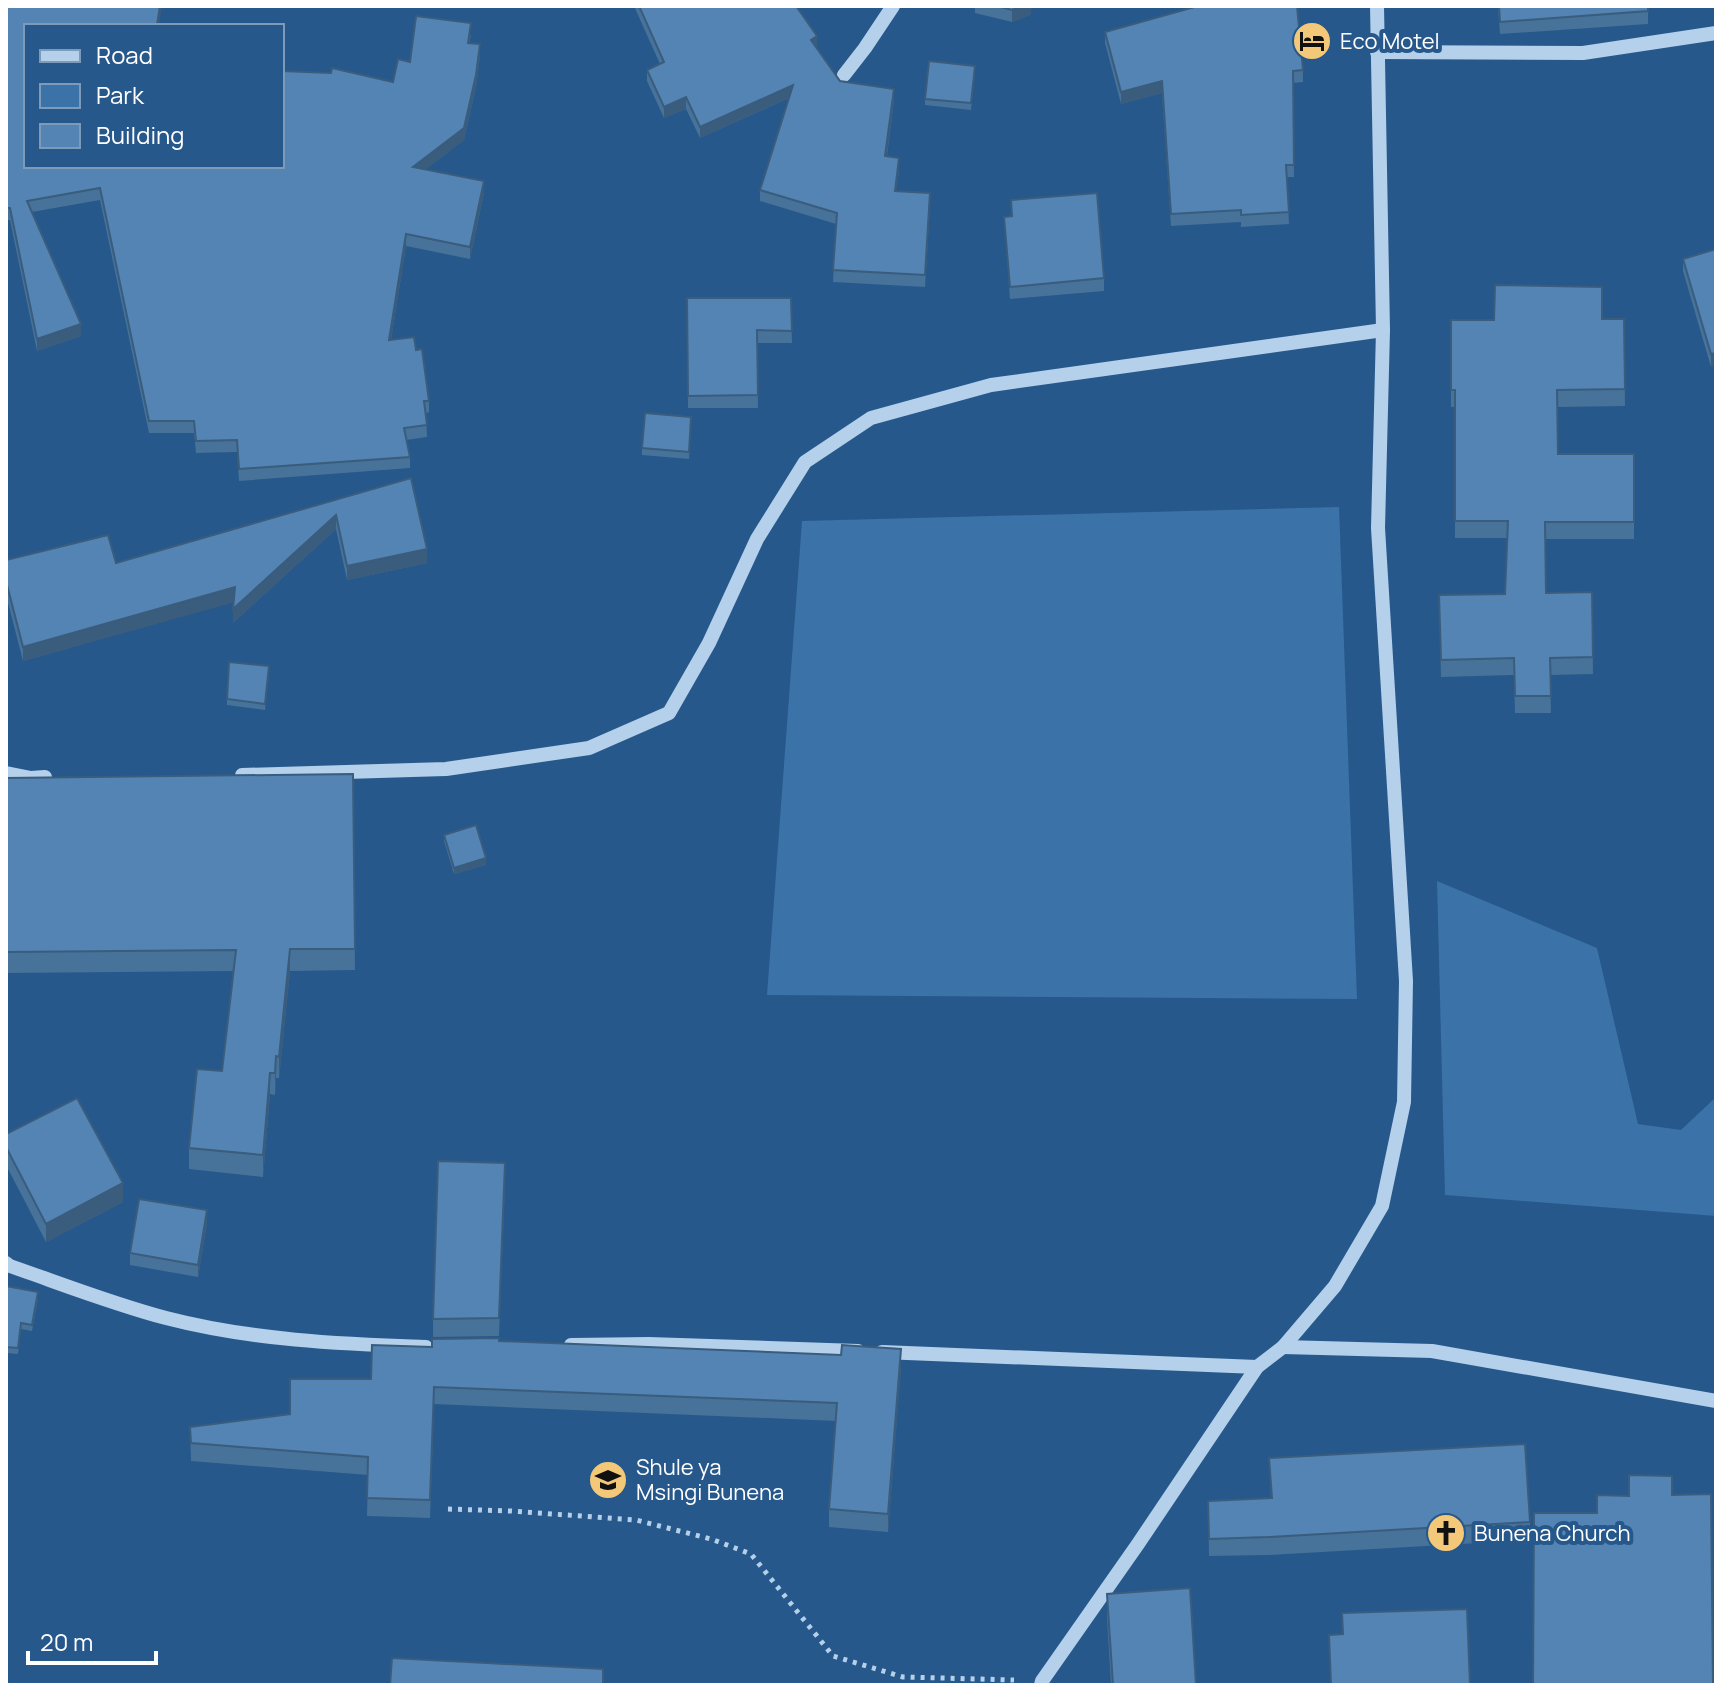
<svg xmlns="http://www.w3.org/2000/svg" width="1722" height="1691" font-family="Manrope,sans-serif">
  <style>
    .green { fill: #3b72a7 }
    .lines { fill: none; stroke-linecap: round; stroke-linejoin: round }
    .path { stroke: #b4d0ea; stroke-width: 5; stroke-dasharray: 4 6; stroke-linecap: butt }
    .minor { stroke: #b4d0ea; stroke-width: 14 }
    .wall { fill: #47729a }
    .shaded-wall { fill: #3a5c7d }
    .building { fill: #5384b3; stroke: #3a5c7d; stroke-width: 2 }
    .labels { text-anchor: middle; stroke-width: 8; stroke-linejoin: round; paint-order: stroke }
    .poi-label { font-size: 22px; fill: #fff; stroke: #26588b; text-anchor: start }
  </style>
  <rect width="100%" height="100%" fill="#26588b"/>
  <g class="green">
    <polygon points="1339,507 1357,999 767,995 802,521"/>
    <polygon points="1437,881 1597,948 1638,1124 1681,1130 1716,1097 1716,1216 1445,1195"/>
  </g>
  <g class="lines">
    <polyline class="path" points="448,1509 511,1511 636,1520 711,1539 751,1554 833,1656 903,1677 1014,1680"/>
    <g class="minor">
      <polyline points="1377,52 1583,53 1716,33"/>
      <polyline points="844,75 865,48 893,6"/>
      <polyline points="6,773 31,778 45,777"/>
      <polyline points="242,775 446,769 589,748 669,713 709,643 757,539 805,462 871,418 991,385 1383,330"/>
      <path d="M6 1263 10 1266C62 1284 113 1304 166 1318 251 1340 339 1344 426 1347"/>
      <polyline points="571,1345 649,1344 858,1351"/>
      <polyline points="1283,1347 1432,1351 1716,1401"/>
      <polyline points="882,1352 1257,1367"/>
      <polyline points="1041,1685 1042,1681 1138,1544 1257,1367 1283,1347 1335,1286 1382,1206 1404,1102 1406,981 1378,528 1383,330 1377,6"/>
    </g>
  </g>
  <g class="wall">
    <polygon points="6,6 26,166 393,82 410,62 471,35 469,43 480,56 476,87 464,140 426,169 484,193 470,259 406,246 391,340 416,350 429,401 429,412 426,413 427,437 406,440 410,457 410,468 239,481 237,452 196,453 194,433 149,433 100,200 32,212 81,336 37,351 10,220 6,220"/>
    <polygon points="634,6 796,6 816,48 840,81 894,100 887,156 899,170 896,191 930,205 925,287 833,282 836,224 760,201 760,190 789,98 700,138 686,109 664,118 647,81 647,70 660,64"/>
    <polygon points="975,6 1032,6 1030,15 1012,22 975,13"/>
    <polygon points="1498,6 1648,6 1648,24 1500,34"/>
    <polygon points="1105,32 1303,70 1303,82 1293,83 1294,177 1287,177 1289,224 1241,227 1241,222 1171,226 1162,93 1121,104 1105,43"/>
    <polygon points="975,72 971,110 925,105 925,99"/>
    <polygon points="1011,200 1104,278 1104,291 1010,299 1004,217 1012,216"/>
    <polygon points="1716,249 1716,365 1711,367 1683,271 1683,259"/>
    <polygon points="687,298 791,298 792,343 757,343 758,408 688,408"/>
    <polygon points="1624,319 1625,406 1557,407 1558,454 1634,454 1634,539 1545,539 1546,593 1592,592 1593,674 1550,675 1551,713 1515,713 1514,675 1441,677 1439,595 1505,594 1507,538 1455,538 1455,407 1451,407 1451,320"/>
    <polygon points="691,417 689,459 642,455 642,448"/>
    <polygon points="411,478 427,563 347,580 336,529 233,623 233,602 23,661 6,595 6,560 116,563"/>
    <polygon points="269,672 265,710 227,705 227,699"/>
    <polygon points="353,774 355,970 290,971 279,1078 276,1078 275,1095 270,1094 263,1177 189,1169 189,1148 222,1071 233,971 6,973 6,778"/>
    <polygon points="444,835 486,865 454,874 444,841"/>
    <polygon points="6,1134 123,1202 46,1242 6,1165"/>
    <polygon points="505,1182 499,1336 433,1337 433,1319"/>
    <polygon points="207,1223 198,1277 130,1265 130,1253"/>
    <polygon points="6,1286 38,1298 32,1331 21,1329 18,1354 6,1353"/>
    <polygon points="499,1341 901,1367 888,1532 829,1527 829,1509 836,1421 434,1404 430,1518 367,1516 368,1475 191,1461 190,1427 290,1414 371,1379 432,1347"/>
    <polygon points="1269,1458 1530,1522 1530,1540 1268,1555 1209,1556 1208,1501 1271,1498"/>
    <polygon points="1107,1594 1196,1685 1111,1685 1107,1618"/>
  </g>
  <g class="shaded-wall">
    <polygon points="160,6 162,6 159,26 157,26"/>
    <polygon points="1021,6 1032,6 1030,15 1012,22 1012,10"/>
    <polygon points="817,36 817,48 811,52 811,40"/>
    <polygon points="480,44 480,56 476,87 464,140 413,179 413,167"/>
    <polygon points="1162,81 1162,93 1121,104 1121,92"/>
    <polygon points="793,85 793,96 700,138 700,127"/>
    <polygon points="894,89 894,100 885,168 885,156"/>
    <polygon points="686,97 686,109 664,118 664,107"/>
    <polygon points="899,158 899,170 895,202 895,191"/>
    <polygon points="484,181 484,193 470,259 470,247"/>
    <polygon points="406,234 406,246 389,352 389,340"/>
    <polygon points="81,324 81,336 37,351 37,339"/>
    <polygon points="1716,353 1716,365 1711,367 1711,354"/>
    <polygon points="336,515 336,529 233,623 233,609"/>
    <polygon points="427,549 427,563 347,580 347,566"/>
    <polygon points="235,587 235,602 23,661 23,647"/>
    <polygon points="486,858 486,865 454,874 454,868"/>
    <polygon points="290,949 290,971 279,1078 279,1057"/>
    <polygon points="276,1056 276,1078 275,1095 275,1073"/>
    <polygon points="270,1073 270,1094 263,1177 263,1155"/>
    <polygon points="123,1183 123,1202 46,1242 46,1224"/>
    <polygon points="207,1210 207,1223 198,1277 198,1265"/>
    <polygon points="901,1349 901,1367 888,1532 888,1514"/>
  </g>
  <g class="building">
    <polygon points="6,6 160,6 157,25 162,26 26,26 26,166 282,166 282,71 331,73 332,68 393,82 398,59 410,62 416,16 471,23 468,43 480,44 476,75 464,128 413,167 484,181 470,247 406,234 389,340 414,337 416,350 422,349 429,401 424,401 427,425 404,428 410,457 239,469 237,440 196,441 194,421 149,421 100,188 27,201 81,324 37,339 10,208 6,208"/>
    <polygon points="639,6 796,6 817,36 811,40 840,81 894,89 885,156 899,158 895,191 930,193 925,275 833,270 837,213 760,190 793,85 700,127 686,97 664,107 647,70 664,62"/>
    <polygon points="997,6 1021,6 1012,10"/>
    <polygon points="1198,6 1297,6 1303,70 1293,71 1294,165 1286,165 1289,212 1241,215 1241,210 1171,214 1162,81 1121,92 1105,32"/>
    <polygon points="1499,6 1648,6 1648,11 1500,22"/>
    <polygon points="929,61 975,66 971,103 925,99"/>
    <polygon points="1097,193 1104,278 1010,287 1004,217 1012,216 1011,200"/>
    <polygon points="1716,249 1716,353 1711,354 1683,259"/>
    <polygon points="1495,285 1602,287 1602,319 1624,319 1625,389 1557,390 1558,454 1634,454 1634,522 1545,522 1546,593 1592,592 1593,657 1550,658 1551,696 1515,696 1514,658 1441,660 1439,595 1505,594 1508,521 1455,521 1455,390 1451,390 1451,320 1494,320"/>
    <polygon points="687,298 791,298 792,331 757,330 758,395 688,396"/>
    <polygon points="645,413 691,417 689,452 642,448"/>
    <polygon points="411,478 427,549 347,566 336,515 233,609 235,587 23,647 6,581 6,560 108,535 116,563"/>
    <polygon points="229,662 269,666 265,704 227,699"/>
    <polygon points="353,774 355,949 290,949 279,1057 276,1056 275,1073 270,1073 263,1155 189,1148 197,1069 222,1071 236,950 6,952 6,778"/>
    <polygon points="476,825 486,858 454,868 444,835"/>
    <polygon points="77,1098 123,1183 46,1224 6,1147 6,1134"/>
    <polygon points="438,1161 505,1163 499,1318 433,1319"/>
    <polygon points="139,1199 207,1210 198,1265 130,1253"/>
    <polygon points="6,1286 38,1292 32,1325 21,1323 18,1348 6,1347"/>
    <polygon points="499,1338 499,1341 841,1355 842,1345 901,1349 888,1514 829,1509 837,1403 434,1387 430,1500 367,1498 368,1457 191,1443 190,1427 290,1414 290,1379 371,1379 372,1345 432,1347 432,1339"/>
    <polygon points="1525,1444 1530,1522 1268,1537 1209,1539 1208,1501 1272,1498 1269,1458"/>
    <polygon points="1629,1475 1672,1476 1672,1495 1711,1494 1713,1685 1533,1685 1534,1513 1597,1513 1597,1495 1629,1496"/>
    <polygon points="1190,1588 1196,1685 1113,1685 1107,1594"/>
    <polygon points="1467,1609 1470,1685 1331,1685 1329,1635 1343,1634 1342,1613"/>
    <polygon points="392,1658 603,1669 603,1685 390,1685"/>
  </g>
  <defs>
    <g id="hotel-disc" transform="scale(2)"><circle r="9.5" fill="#f3c879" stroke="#26588b"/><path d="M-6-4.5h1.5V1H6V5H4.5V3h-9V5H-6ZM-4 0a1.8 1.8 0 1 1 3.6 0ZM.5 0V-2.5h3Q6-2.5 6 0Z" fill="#111"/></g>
    <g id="school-disc" transform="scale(2)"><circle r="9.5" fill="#f3c879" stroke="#26588b"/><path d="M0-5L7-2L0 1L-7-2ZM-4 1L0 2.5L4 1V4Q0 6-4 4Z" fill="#111"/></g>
    <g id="church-disc" transform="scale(2)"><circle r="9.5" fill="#f3c879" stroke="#26588b"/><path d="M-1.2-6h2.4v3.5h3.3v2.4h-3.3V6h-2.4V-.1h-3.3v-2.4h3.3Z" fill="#111"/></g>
  </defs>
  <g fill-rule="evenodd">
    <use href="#hotel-disc" x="1312" y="41"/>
    <use href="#school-disc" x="608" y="1480"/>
    <use href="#church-disc" x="1446" y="1533"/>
  </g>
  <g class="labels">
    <g class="poi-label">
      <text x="1340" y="49">Eco Motel</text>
      <text x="636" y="1475">Shule ya<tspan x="636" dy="25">Msingi Bunena</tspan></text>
      <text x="1474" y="1541">Bunena Church</text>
    </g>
  </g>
  <rect width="1722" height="1691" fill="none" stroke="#ffffff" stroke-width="16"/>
  <rect x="24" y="24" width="260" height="144" fill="#26588b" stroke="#7d9bb9" stroke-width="2"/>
  <rect x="40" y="50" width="40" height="12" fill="#b4d0ea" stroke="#7d9bb9" stroke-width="2"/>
  <text x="96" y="64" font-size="24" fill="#ffffff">Road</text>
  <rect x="40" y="84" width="40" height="24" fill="#3b72a7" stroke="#7d9bb9" stroke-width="2"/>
  <text x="96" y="104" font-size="24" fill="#ffffff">Park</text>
  <rect x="40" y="124" width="40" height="24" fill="#5384b3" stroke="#7d9bb9" stroke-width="2"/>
  <text x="96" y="144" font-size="24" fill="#ffffff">Building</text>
  <path d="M28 1651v12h128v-12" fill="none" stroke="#ffffff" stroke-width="4"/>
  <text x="40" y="1651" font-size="24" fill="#ffffff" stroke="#26588b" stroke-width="6" paint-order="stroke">20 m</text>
</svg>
